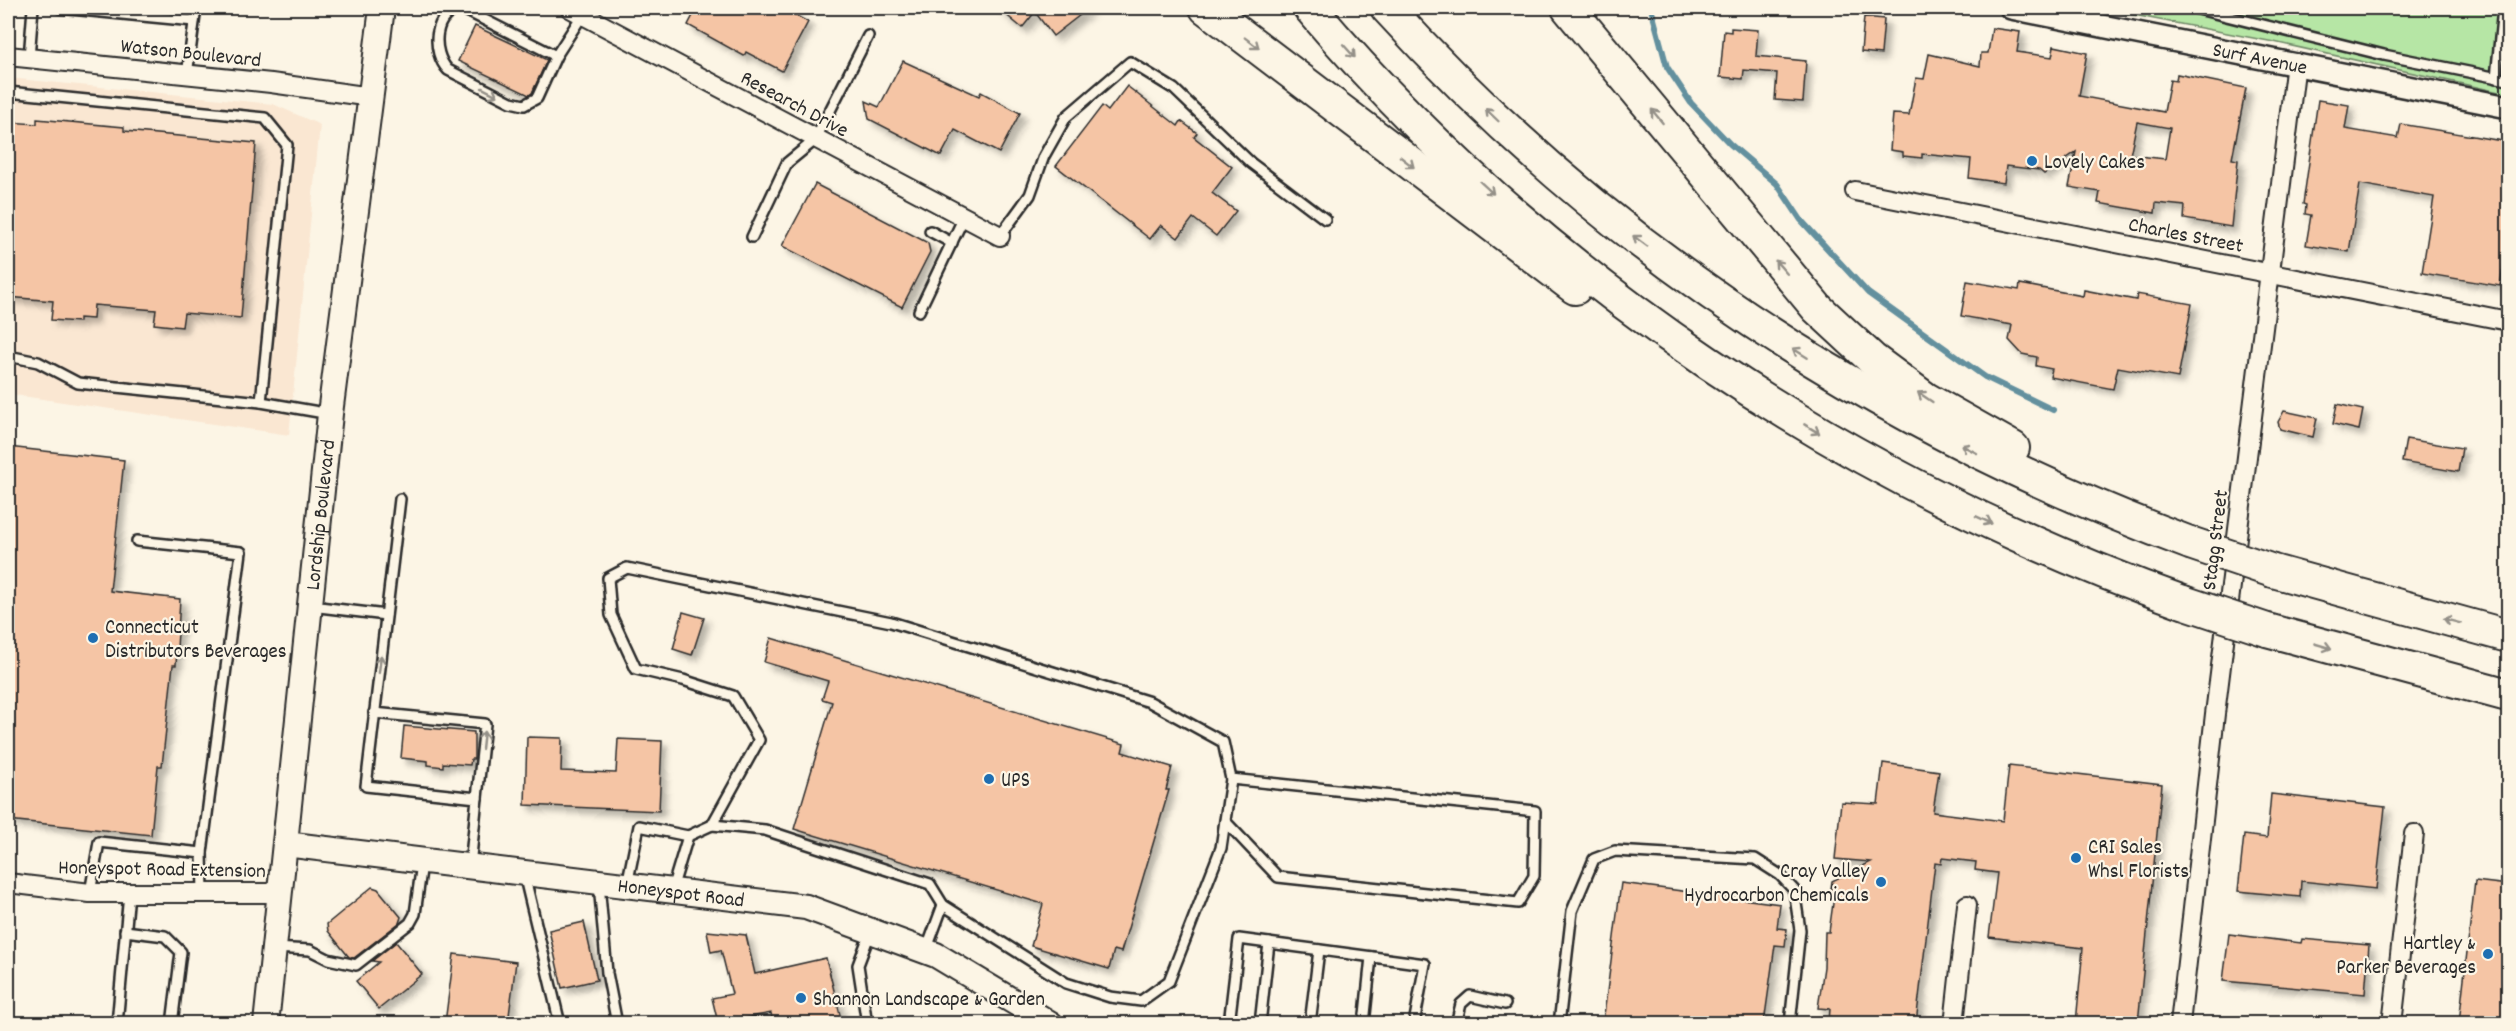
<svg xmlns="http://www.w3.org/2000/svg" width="2516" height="1031" font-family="Dekko,sans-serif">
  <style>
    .built { fill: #fae7d2 }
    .green { fill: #b6e6a5; stroke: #708868; stroke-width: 1.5 }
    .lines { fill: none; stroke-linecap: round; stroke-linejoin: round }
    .stream { stroke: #63909e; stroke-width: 6 }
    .building { fill: #f5c5a5; stroke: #2b2b2b; stroke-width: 1.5; fill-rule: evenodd; filter: url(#shadow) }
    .service-casing { stroke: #2b2b2b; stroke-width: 14 }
    .minor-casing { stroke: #2b2b2b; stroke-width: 22 }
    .tertiary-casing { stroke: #2b2b2b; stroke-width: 26 }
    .secondary-casing { stroke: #2b2b2b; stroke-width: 28 }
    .motorway-casing { stroke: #2b2b2b; stroke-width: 36 }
    .service { stroke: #fcf5e5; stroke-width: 9 }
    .minor { stroke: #fcf5e5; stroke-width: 18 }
    .tertiary { stroke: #fcf5e5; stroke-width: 21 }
    .secondary { stroke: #fcf5e5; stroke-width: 24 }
    .motorway { stroke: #fcf5e5; stroke-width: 32 }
    .motorway-bridge-casing { stroke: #2b2b2b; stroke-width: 36; stroke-linecap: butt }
    .motorway-bridge { stroke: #fcf5e5; stroke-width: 32 }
    .oneway { stroke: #949088 }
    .poi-dot { fill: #1f6fb2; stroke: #fcf5e5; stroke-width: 2 }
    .labels { text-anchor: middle; stroke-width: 4.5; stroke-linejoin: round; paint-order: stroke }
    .street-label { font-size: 21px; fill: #2b2b2b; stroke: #fcf5e5 }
    .poi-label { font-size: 21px; fill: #2b2b2b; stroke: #fcf5e5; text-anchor: start }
  </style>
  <defs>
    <filter id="shadow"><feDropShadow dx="5.5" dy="5.5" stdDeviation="3" flood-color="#0004"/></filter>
  </defs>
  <rect width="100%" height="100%" fill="#fcf5e5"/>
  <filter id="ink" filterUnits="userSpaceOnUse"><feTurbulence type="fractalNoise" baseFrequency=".0167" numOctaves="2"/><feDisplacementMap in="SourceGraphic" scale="12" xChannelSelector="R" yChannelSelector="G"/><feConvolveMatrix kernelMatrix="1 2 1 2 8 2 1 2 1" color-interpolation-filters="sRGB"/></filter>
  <g filter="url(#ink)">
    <polygon class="built" points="8,78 273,104 320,125 289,435 8,394"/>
    <polygon class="green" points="2097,8 2508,8 2508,94 2274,42"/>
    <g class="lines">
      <polyline class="stream" points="1651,8 1667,67 1691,103 1730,144 1777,184 1801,220 1868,293 1985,377 2053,410"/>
    </g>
    <g class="building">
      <polygon points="697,8 782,8 808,22 782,71 746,52 744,56 688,25"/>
      <polygon points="998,8 1089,8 1053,36 1035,12 1022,28"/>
      <polygon points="1864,17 1884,19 1881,54 1861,52"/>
      <polygon points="475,26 547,60 532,93 529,95 458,61"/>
      <polygon points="1731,28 1758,30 1756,56 1806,61 1803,102 1775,100 1777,73 1744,70 1743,79 1720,77 1724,31 1731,32"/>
      <path d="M1992 28 2020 32 2017 52 2052 57 2054 46 2087 53 2079 96 2164 112 2170 80 2176 81 2177 74 2246 88 2232 159 2238 160 2231 227 2184 219 2185 206 2156 203 2155 213 2098 203 2100 192 2069 187 2076 152 2044 174 2039 170 2006 166 2004 183 1969 178 1971 159 1922 154V158L1903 156V152L1890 150 1893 114 1909 115 1916 78 1924 79 1929 54 1980 66 1981 53H1988ZM2137 122 2170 128 2165 159 2130 155Z"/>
      <polygon points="903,61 979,96 981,92 1020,113 999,153 955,130 941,156 869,119 866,101 879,107"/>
      <polygon points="1127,86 1178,126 1181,121 1197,133 1194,137 1232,167 1212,193 1236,211 1216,236 1193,218 1178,238 1161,225 1150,239 1056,166 1102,106 1108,111"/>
      <polygon points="2318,100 2349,105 2345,129 2398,138 2401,124 2508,142 2508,237 2500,286 2422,273 2434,197 2360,184 2349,252 2306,245 2311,215 2305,214 2306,205 2303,204"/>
      <polygon points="37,119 124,127 124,131 256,143 241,318 184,313 182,327 154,324 156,310 94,305 93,319 79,318 79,322 51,320 53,301 8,297 8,122 37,124"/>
      <polygon points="815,184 928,243 930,252 902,307 782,246"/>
      <polygon points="1967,281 2019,290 2020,284 2083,296 2084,290 2136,300 2137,294 2192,304 2178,378 2118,367 2113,389 2050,377 2052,369 2036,366 2037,357 2022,354 2009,340 2012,325 1961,316"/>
      <polygon points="2337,404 2363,410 2359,430 2333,424"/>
      <polygon points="2284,411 2317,418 2313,437 2280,429 2278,422"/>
      <polygon points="2406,439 2462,448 2458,472 2402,462"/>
      <polygon points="8,447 124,460 110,591 180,599 176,665 173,665 162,766 158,766 151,835 8,820"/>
      <polygon points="683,612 704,618 692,655 673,649"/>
      <polygon points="771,638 1124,744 1122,752 1172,767 1166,790 1169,790 1121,952 1114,950 1109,969 1031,946 1043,904 794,829 832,702 822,699 828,681 764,662"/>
      <polygon points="404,726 474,732 474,759 471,759 470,765 443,763 443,767 428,765 428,761 401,758"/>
      <polygon points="527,737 562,738 561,771 616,773 618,739 662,741 659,811 525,805"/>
      <polygon points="1883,763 1939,771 1933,812 2003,821 2009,766 2162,784 2138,1023 2076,1023 2083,948 1989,937 1997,873 1975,870 1976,862 1942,858 1941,864 1935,863 1916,1023 1829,1021 1830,1009 1818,1008 1824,967 1825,932 1829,932 1834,896 1830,896 1832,881 1871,862 1835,859 1841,802 1878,804"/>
      <polygon points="2271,794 2385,807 2376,889 2301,881 2300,897 2238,891 2244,835 2267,838"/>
      <polygon points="2475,881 2508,885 2508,1023 2459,1023"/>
      <polygon points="1621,883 1780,904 1777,928 1787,929 1785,946 1775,945 1764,1023 1603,1023"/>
      <polygon points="372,887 378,889 401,917 399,923 354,958 349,957 328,931 327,924"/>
      <polygon points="584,922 597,980 562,988 549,930"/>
      <polygon points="707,931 746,935 755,974 826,958 842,1023 773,1023 771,1013 718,1023 712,998 732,994 721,950 711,952"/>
      <polygon points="2229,934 2301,943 2302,939 2369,945 2365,994 2223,981"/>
      <polygon points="396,942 422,974 379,1009 356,981 379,962 372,961"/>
      <polygon points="454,954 516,962 508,1023 445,1023"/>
    </g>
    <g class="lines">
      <g class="service-casing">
        <g id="service">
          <polyline points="60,8 194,21"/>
          <polyline points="2194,8 2384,55 2508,80"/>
          <path d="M556 56 463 9C432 11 431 52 448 70L511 102 524 105 537 98 556 56 583 14"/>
          <polyline points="29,58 33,8"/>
          <polyline points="187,75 196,8"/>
          <polyline points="2496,78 2503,8"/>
          <polyline points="8,92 265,118 287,145 261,402"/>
          <polyline points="930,231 952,243"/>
          <polyline points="1000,236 1030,195 1044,156 1066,117 1130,62 1174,89 1251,163 1325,219"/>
          <polyline points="752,237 787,163 815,140 868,36"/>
          <polyline points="919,311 964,217"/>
          <polyline points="8,356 38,362 78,383 261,402 330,414"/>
          <polyline points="400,499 366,786 477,798 470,866"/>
          <polyline points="137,541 241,552 202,853 203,892"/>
          <polyline points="311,606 386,615"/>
          <polyline points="374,713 485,724 477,798"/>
          <polyline points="1225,821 1278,877 1518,903 1534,876 1535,811 1231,779"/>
          <polyline points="712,825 765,830 930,884 943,905"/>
          <polyline points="524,874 560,1024"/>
          <polyline points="599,884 607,973 617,1024"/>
          <polyline points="627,885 639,826 688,836"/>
          <polyline points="672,889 688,836 712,825 759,740 733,696 683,680 636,669 611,615 608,578 627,568 891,622 1150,702 1223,742 1231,779 1221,848 1169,981 1141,1001 1110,997 1066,983 943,905 926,951"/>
          <polyline points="90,893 99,842 202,853"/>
          <polyline points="125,931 165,936 181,952 172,1024"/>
          <polyline points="274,948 310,950 328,959 356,965 410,923 415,914 422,863"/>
          <polyline points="117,1024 129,893"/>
          <polyline points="867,1024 858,965 870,933"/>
          <polyline points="1229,1024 1239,939 1425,964 1414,1024"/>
          <polyline points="1260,1024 1269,943"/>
          <polyline points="1310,1024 1319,950"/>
          <polyline points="1364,1024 1371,957"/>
          <polyline points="1456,1024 1461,1004 1470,996 1505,1004"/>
          <polyline points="1559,1024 1572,911 1594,859 1615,851 1755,859 1780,875 1794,890 1800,930 1790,1024"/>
        </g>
      </g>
      <g class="minor-casing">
        <g id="minor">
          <polyline points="570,8 1000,236"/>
          <polyline points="8,56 271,83 371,97"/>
          <polyline points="1855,191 2508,321"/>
          <polyline points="8,883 90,893 280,893"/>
          <polyline points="1954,1024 1967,905"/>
          <polyline points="2180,1024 2215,714 2296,63"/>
          <polyline points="2392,1024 2414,834"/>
        </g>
      </g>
      <g class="tertiary-casing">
        <g id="tertiary">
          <path id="s1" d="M2011 8 2508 107"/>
        </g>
      </g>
      <g class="secondary-casing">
        <g id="secondary">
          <path id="s2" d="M285 844 806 907 936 955 1051 1024"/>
          <path id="s3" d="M266 1024 330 414 382 8"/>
        </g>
      </g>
      <g class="motorway-casing">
        <g id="motorway">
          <polyline points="1206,8 1575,288"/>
          <path d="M1310 8C1540 280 1848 482 2183 602"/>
          <path d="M1387 8C1609 252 1882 428 2190 543"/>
          <polyline points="1568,8 1817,308 1872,359 1926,399 2013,448"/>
          <polyline points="2273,571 2508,636"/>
          <polyline points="2267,630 2508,695"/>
        </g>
      </g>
      <use href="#service" class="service"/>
      <use href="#minor" class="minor"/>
      <use href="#tertiary" class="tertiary"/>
      <use href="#secondary" class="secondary"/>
      <use href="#motorway" class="motorway"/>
      <g class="motorway-bridge-casing">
        <g id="motorway-bridge">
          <polyline points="2190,543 2273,571"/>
          <polyline points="2183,602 2267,630"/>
        </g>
      </g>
      <use href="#motorway-bridge" class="motorway-bridge"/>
    </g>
    <defs><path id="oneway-shaft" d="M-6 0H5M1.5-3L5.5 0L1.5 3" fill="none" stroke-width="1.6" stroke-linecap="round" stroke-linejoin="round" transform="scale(1.5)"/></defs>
    <g class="oneway">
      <use href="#oneway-shaft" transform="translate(1252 43) rotate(37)"/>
      <use href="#oneway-shaft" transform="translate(1349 51) rotate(48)"/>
      <use href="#oneway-shaft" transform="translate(490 92) rotate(27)"/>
      <use href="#oneway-shaft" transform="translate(1492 115) rotate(-136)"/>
      <use href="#oneway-shaft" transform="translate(1657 116) rotate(-129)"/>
      <use href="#oneway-shaft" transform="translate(1407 162) rotate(38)"/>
      <use href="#oneway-shaft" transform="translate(1487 188) rotate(42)"/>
      <use href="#oneway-shaft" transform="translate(1640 241) rotate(-143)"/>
      <use href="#oneway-shaft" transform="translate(1781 267) rotate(-131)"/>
      <use href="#oneway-shaft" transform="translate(1800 353) rotate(-148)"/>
      <use href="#oneway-shaft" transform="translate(1925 397) rotate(-146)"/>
      <use href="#oneway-shaft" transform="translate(1812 429) rotate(31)"/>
      <use href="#oneway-shaft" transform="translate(1969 449) rotate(-153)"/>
      <use href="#oneway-shaft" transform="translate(1984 520) rotate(25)"/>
      <use href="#oneway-shaft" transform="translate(2452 621) rotate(-165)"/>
      <use href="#oneway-shaft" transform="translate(2323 646) rotate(16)"/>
      <use href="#oneway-shaft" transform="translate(380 664) rotate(-83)"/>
      <use href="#oneway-shaft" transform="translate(483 740) rotate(-84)"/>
    </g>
  </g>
  <g class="poi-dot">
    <circle cx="2032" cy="161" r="6"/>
    <circle cx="93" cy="638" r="6"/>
    <circle cx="989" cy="779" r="6"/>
    <circle cx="2076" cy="858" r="6"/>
    <circle cx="1881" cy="882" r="6"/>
    <circle cx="2488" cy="954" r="6"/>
    <circle cx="801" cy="998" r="6"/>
  </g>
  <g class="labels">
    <g class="street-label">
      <text transform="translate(191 52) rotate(6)" y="7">Watson Boulevard</text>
      <text dy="7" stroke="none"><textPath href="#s1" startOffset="254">Surf Avenue</textPath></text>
      <text transform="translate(795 103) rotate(28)" y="7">Research Drive</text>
      <text transform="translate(2186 234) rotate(11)" y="7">Charles Street</text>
      <text dy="7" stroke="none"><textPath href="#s3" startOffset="512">Lordship Boulevard</textPath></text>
      <text transform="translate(2214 540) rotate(-83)" y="7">Stagg Street</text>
      <text transform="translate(162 868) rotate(1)" y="7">Honeyspot Road Extension</text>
      <text dy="7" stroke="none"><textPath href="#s2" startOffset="399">Honeyspot Road</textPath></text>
    </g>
    <g class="poi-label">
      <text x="2044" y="168">Lovely Cakes</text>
      <text x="105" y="633">Connecticut<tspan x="105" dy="24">Distributors Beverages</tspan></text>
      <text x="1001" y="786">UPS</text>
      <text x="2088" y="853">CRI Sales<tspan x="2088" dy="24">Whsl Florists</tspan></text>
      <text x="1869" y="877" text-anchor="end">Cray Valley<tspan x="1869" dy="24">Hydrocarbon Chemicals</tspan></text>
      <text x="2476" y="949" text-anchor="end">Hartley &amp;<tspan x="2476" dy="24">Parker Beverages</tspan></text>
      <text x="813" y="1005">Shannon Landscape &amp; Garden</text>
    </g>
  </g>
  <rect width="2516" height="1031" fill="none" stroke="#fcf5e5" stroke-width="30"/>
  <rect x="15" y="15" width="2486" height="1001" fill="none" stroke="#2b2b2b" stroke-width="2" filter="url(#ink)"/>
</svg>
